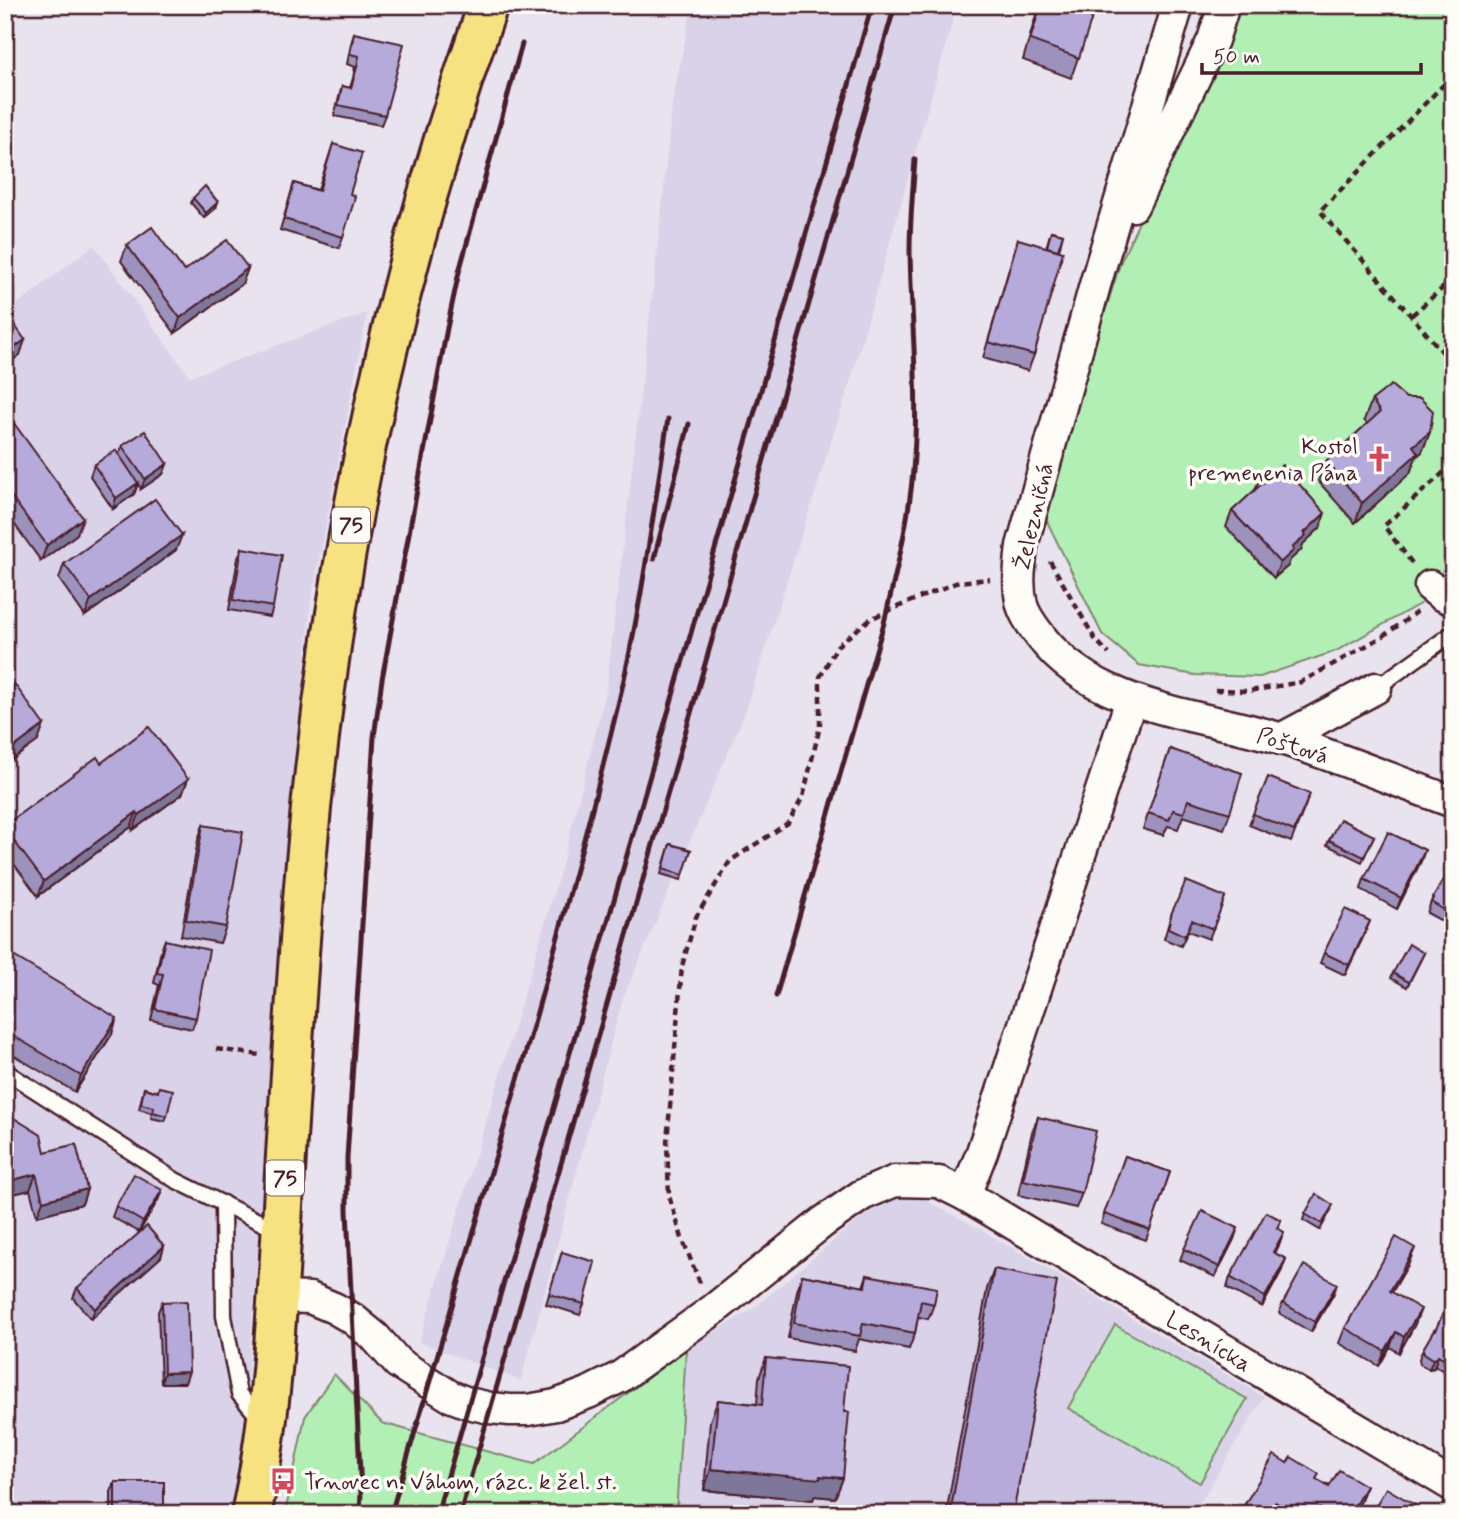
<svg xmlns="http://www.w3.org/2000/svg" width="1458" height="1519" font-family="Mynerve,sans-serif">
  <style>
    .built { fill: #d9d2e9 }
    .green { fill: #b2efb5; stroke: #7e8770; stroke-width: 2 }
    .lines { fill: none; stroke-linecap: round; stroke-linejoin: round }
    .lane-casing { stroke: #4a1f2b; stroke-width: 19 }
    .street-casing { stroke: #4a1f2b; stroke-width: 35 }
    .primary-casing { stroke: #4a1f2b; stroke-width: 44 }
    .path { stroke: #4a1f2b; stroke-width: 4.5; stroke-dasharray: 7 5; stroke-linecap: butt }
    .lane { stroke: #fdfcf7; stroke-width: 14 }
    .street { stroke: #fdfcf7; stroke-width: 30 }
    .primary { stroke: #f7e281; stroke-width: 38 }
    .rail { stroke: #4a1f2b; stroke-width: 5 }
    .wall { fill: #9d92bc; stroke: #4a1f2b; stroke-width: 2 }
    .shaded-wall { fill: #7f7799; stroke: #4a1f2b; stroke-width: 2 }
    .building { fill: #b6aadb; stroke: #4a1f2b; stroke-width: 2 }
    .labels { text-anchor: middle; stroke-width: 7; stroke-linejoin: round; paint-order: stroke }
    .shield { fill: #fdfcf7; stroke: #806168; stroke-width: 2 }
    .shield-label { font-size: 21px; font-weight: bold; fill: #4a1f2b }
    .poi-label { font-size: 23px; fill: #4a1f2b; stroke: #fdfcf7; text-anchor: end }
    .street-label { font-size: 23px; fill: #4a1f2b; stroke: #fdfcf7 }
  </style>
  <rect width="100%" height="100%" fill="#e8e3ef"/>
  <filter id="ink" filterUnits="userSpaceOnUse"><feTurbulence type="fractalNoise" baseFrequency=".0143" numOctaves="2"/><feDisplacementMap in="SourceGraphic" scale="14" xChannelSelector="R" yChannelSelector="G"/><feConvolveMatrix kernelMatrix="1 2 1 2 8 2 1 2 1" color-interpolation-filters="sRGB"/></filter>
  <g filter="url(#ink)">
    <g class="built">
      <polygon points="692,5 957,5 852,376 746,710 622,1001 521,1381 419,1342 489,1112 561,869 606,692 660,227 672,104"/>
      <polygon points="94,245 190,377 367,313 310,608 238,1498 234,1514 5,1514 5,314"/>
      <polygon points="898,1186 980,1229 1264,1397 1193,1514 676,1514 686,1349 754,1308"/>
    </g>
    <g class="green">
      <polygon points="1235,5 1453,5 1453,576 1432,597 1336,651 1260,677 1195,675 1139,665 1102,634 1042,511 1121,261 1222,42"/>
      <polygon points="1115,1325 1247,1399 1200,1483 1068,1408"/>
      <polygon points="686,1349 676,1514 285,1514 305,1417 334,1374 382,1423 534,1464"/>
    </g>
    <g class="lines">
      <g class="lane-casing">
        <g id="lane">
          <polyline points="1376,688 1453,633"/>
          <polyline points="5,1071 175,1180 280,1232"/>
          <polyline points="223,1203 224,1316 239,1394 261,1420"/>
        </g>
      </g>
      <g class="street-casing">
        <g id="street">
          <path d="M1178 5 1095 285 1022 546C1020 566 1017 585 1022 605 1025 616 1034 628 1041 637 1096 709 1201 714 1282 739 1340 758 1396 781 1453 802"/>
          <polyline points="1133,206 1213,40 1224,5"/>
          <polyline points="1430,586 1441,595 1453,600"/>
          <polyline points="1281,739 1376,688"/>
          <polyline points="965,1195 982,1152 1131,700"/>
          <polyline points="279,1297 310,1298 334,1308 353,1319 375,1337 398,1363 450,1396 468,1403 490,1408 510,1410 528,1410 556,1405 588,1393 620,1377 713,1310 823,1222 862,1195 895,1181 939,1182 965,1195 1453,1486"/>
        </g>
      </g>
      <g class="primary-casing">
        <path id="primary" d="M251 1514C272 1418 276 1321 282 1223 289 1103 296 982 306 862 331 570 391 281 488 5"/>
      </g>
      <g class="path">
        <polyline points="1453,75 1320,211 1453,364"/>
        <polyline points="1412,315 1453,279"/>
        <polyline points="1050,561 1095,639 1109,654"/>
        <polyline points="1412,563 1384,526 1453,464"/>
        <polyline points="1215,690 1250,691 1301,682 1382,637 1417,612"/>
        <polyline points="216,1049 260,1055"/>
        <polyline points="700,1283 682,1238 669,1196 667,1142 682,966 696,917 730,861 788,823 803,797 820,726 820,677 837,646 870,619 909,602 958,582 990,579"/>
      </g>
      <use href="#lane" class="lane"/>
      <use href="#street" class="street"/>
      <use href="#primary" class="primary"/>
      <g class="rail">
        <polyline points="654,559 689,424"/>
        <path d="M776 996 884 623C897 568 911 514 914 456 919 387 911 319 910 250 910 220 913 189 915 159"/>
        <polyline points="360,1514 361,1492 347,1211 347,1158 374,737 382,679 447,328 459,272 522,44"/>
        <path d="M391 1514C469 1245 552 977 618 705 641 611 653 514 668 419"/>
        <polyline points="437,1514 872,5"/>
        <polyline points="460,1514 895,5"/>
      </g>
    </g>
    <g class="wall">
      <polygon points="1039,5 1096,5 1071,78 1023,60"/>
      <polygon points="354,33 385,115 381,125 334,116 342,86 350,88 353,78 355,67 347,64 351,44"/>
      <polygon points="333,144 350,194 343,237 339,248 280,230 294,183 318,190"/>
      <polygon points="193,198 216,208 204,218 191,203"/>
      <polygon points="1051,231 1063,234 1034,355 1028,371 983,358 1013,255 1018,239 1046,248"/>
      <polygon points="127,245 184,271 248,268 242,284 175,333 121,261"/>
      <polygon points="1372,400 1430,432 1422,452 1416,457 1410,473 1355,523 1318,481 1326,461 1367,424 1364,420"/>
      <polygon points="5,411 77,534 41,561 5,511"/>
      <polygon points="122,446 167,464 163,474 141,489 138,484 134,494 113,509 90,476 94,465 119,454"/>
      <polygon points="1261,475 1320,528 1303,544 1301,550 1290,560 1288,566 1274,578 1226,527 1232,511 1255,490"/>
      <polygon points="242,548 273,607 270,617 229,610 238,558"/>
      <polygon points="176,550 85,616 59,579 64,564"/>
      <polygon points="1170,749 1230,813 1224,829 1183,816 1178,829 1168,826 1163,835 1143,829"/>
      <polygon points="101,763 188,779 182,794 133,830 131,827 38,896 5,852 5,825"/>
      <polygon points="1306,804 1291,842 1249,825 1253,814"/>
      <polygon points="203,825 226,927 220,943 181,936 198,840"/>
      <polygon points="1374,836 1362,862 1327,845 1329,840"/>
      <polygon points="670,844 691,850 681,880 661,874"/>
      <polygon points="1421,861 1397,909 1361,889 1364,879"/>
      <polygon points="1453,866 1453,927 1427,913 1431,902"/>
      <polygon points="1225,897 1209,939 1188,931 1181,946 1164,939 1172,912"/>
      <polygon points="1366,931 1345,975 1320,963 1324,953"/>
      <polygon points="165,940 196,1018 192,1029 151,1020 159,985 154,983 161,950"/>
      <polygon points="5,951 112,1034 75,1092 5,1050"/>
      <polygon points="1424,953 1407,987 1391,978 1393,973"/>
      <polygon points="159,1087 167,1116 165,1121 151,1118 152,1113 139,1109 144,1088 158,1092"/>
      <polygon points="1038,1117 1082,1193 1076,1208 1018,1195 1032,1132"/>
      <polygon points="45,1152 87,1189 82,1204 37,1216 30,1190 5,1196"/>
      <polygon points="1125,1156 1170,1172 1146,1240 1101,1224"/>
      <polygon points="162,1190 158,1200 139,1232 112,1217 116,1206"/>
      <polygon points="1331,1210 1320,1230 1303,1220 1305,1214"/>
      <polygon points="1281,1220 1278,1229 1280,1243 1275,1253 1282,1270 1262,1307 1227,1288 1230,1277"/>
      <polygon points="1234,1239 1215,1277 1180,1260 1184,1249"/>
      <polygon points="164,1246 161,1257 91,1319 73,1298 77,1288"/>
      <polygon points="562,1252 584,1304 580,1315 546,1304"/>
      <polygon points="1409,1263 1392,1292 1415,1324 1399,1353 1390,1347 1379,1366 1339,1343 1345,1328"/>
      <polygon points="994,1269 1013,1514 946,1514 987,1289"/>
      <polygon points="802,1275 863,1287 867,1275 934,1304 928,1319 918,1317 915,1333 909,1349 859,1339 855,1351 788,1338 797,1291"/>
      <polygon points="1333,1295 1311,1332 1279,1313 1283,1303"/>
      <polygon points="162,1302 185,1383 161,1383 158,1312"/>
      <polygon points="1453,1311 1453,1382 1447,1379 1445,1374 1446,1372 1435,1366 1434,1368 1429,1369 1420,1364 1419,1359 1423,1349 1435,1331"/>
      <polygon points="766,1358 844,1412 843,1478 835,1498 814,1496 813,1500 704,1490 710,1421 718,1400 757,1404 759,1378"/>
      <polygon points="1317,1480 1361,1501 1353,1514 1241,1514 1245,1504"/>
      <polygon points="115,1482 164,1514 111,1514 111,1492"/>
    </g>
    <g class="shaded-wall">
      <polygon points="218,202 216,208 204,218 206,213"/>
      <polygon points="248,268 242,284 175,333 180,318"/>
      <polygon points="25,340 20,355 5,366 5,354"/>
      <polygon points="1430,432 1422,452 1416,457 1410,473 1355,523 1362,503 1413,446"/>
      <polygon points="167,464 163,474 141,489 145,479"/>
      <polygon points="138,483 134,494 113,509 116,498"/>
      <polygon points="1325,513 1320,528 1303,544 1301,550 1290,560 1288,566 1274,578 1280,563 1304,533"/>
      <polygon points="83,518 77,534 41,561 47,545"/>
      <polygon points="182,535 176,550 85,616 91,600"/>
      <polygon points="44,725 38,741 5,765 5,754"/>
      <polygon points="188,779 182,794 133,830 139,815"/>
      <polygon points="137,812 131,827 38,896 44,881"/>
      <polygon points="1425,850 1421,861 1397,909 1401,898"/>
      <polygon points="1370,921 1366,931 1345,975 1349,965"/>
      <polygon points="117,1018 112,1034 75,1092 81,1076"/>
      <polygon points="36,1174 30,1190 5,1196 5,1182"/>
      <polygon points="87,1189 82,1204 37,1216 43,1201"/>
      <polygon points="162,1190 158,1200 139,1232 143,1222"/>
      <polygon points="1238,1228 1234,1239 1215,1277 1219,1267"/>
      <polygon points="1284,1232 1280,1243 1270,1263 1273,1252"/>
      <polygon points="164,1246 161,1257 91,1319 95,1309"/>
      <polygon points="1415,1248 1409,1263 1384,1306 1390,1291"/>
      <polygon points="1286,1259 1282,1270 1262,1307 1265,1297"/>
      <polygon points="1337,1284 1333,1295 1311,1332 1315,1322"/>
      <polygon points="1421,1309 1415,1324 1399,1353 1404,1337"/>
      <polygon points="1396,1332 1390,1347 1379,1366 1385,1351"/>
      <polygon points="1437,1358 1434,1368 1429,1369 1433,1359"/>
      <polygon points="189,1372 185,1383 161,1383 164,1373"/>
      <polygon points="711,1469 820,1476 843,1478 835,1498 814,1496 813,1500 704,1490"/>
      <polygon points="1366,1486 1361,1501 1353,1514 1350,1514"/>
    </g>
    <g class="building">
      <polygon points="1041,5 1096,5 1079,58 1030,40"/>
      <polygon points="354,33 404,44 385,115 338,105 342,86 351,88 357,67 359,56 350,54"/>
      <polygon points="333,144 362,153 350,194 355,196 354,201 343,237 284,219 294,183 319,191"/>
      <polygon points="205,186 218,202 206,213 193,198"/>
      <polygon points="152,227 184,271 227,240 248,268 180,318 127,245"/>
      <polygon points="1051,231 1063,234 1058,250 1047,247"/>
      <polygon points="1018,239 1063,252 1034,355 988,342"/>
      <polygon points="5,311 25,340 5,354"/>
      <polygon points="1391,385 1406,398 1420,398 1433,411 1430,432 1413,446 1418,453 1362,503 1326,461 1380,412 1372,400"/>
      <polygon points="5,411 83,518 47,545 5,488"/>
      <polygon points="145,431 167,464 145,479 122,446"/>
      <polygon points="116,450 138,483 116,498 94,465"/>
      <polygon points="1282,465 1325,513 1304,533 1306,535 1292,548 1294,550 1280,563 1232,511 1266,480 1261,475 1267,469 1272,474"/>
      <polygon points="155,499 182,535 91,600 64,564"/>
      <polygon points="242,548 282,555 273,607 233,600"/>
      <polygon points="5,671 44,725 5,754"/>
      <polygon points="149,727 188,779 139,815 137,812 44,881 5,829 5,825 97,757 101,763"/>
      <polygon points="1170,749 1242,773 1230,813 1188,800 1184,813 1173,810 1169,820 1148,813"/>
      <polygon points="1268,777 1310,794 1294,831 1253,814"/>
      <polygon points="1340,819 1374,836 1364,857 1329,840"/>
      <polygon points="203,825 243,832 226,927 186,920"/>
      <polygon points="1388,832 1425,850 1401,898 1364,879"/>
      <polygon points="670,844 691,850 683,875 663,869"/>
      <polygon points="1451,865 1453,866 1453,915 1431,902"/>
      <polygon points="1186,881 1225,897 1213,929 1192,920 1185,936 1168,928 1172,912"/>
      <polygon points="1345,909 1370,921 1349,965 1324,953"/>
      <polygon points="165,940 209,950 196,1018 155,1009 163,974 157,973"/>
      <polygon points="1409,944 1424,953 1409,982 1393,973"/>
      <polygon points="5,951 117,1018 81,1076 5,1031"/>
      <polygon points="159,1087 173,1090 167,1116 153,1112 154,1107 141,1104 144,1088 158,1092"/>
      <polygon points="1038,1117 1096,1131 1082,1193 1023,1180"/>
      <polygon points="14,1118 41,1135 45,1152 76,1144 87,1189 43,1201 36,1174 5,1182 5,1120"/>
      <polygon points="1125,1156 1170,1172 1150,1230 1104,1214"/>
      <polygon points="134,1174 162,1190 143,1222 116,1206"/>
      <polygon points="1316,1194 1333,1205 1322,1224 1305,1214"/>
      <polygon points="1202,1211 1238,1228 1219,1267 1184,1249"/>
      <polygon points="1266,1212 1281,1220 1277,1228 1284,1232 1273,1252 1286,1259 1265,1297 1230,1277"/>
      <polygon points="147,1226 164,1246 95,1309 77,1288"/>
      <polygon points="1396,1237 1415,1248 1390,1291 1421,1309 1404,1337 1396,1332 1385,1351 1345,1328"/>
      <polygon points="562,1252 595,1262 584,1304 549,1294"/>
      <polygon points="1304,1265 1337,1284 1315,1322 1283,1303"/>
      <polygon points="994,1269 1057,1282 1013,1514 950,1514"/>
      <polygon points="802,1275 865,1287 867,1275 937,1288 934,1304 921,1301 915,1333 863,1323 860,1336 794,1323"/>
      <polygon points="187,1301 189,1372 164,1373 162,1302"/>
      <polygon points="1450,1309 1453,1311 1453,1369 1451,1368 1449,1364 1450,1362 1438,1355 1437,1358 1433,1359 1424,1353 1423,1349 1434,1330 1435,1331 1444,1311"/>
      <polygon points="766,1358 848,1366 844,1412 849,1412 843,1478 820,1476 820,1479 711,1469 718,1400 762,1405"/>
      <polygon points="1274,1455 1287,1463 1291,1457 1319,1474 1316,1479 1329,1487 1339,1470 1366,1486 1350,1514 1328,1514 1319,1508 1316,1514 1295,1514 1275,1502 1269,1514 1262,1514 1245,1504"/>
      <rect x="115" y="1482" width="49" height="32"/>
      <polygon points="1386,1488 1415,1505 1410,1514 1371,1514"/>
    </g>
  </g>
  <defs>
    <g id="church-bare" transform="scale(2.1)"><path d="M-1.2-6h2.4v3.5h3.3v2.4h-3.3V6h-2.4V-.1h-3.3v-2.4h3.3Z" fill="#d1495b" stroke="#fdfcf7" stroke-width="2.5" paint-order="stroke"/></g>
    <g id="bus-bare" transform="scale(2.1)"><path d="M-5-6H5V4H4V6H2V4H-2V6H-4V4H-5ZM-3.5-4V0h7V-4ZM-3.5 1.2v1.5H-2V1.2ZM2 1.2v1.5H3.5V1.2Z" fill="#d1495b" stroke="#fdfcf7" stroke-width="2.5" paint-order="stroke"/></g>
  </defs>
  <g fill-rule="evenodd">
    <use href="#church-bare" x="1379" y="459"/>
    <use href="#bus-bare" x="283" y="1481"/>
  </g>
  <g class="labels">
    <g class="shield">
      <rect x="332" y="507.5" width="38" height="35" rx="5"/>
      <rect x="266" y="1160.5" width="38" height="35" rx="5"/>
    </g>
    <g class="shield-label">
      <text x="351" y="532">75</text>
      <text x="285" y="1185">75</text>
    </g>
    <g class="poi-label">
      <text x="1358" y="454">Kostol<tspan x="1358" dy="26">premenenia Pána</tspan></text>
      <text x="304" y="1489" text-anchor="start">Trnovec n. Váhom, rázc. k žel. st.</text>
    </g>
    <g class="street-label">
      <text transform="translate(1033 516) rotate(-77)" y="8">Železničná</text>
      <text transform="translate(1293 745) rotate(18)" y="8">Poštová</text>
      <text transform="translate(1209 1341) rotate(31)" y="8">Lesnícka</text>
    </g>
  </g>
  <rect width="1458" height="1519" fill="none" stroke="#fdfcf7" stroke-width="28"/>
  <rect x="14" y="14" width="1430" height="1491" fill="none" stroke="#4a1f2b" stroke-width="2.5" filter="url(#ink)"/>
  <path d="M1202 63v10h219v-10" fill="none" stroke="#4a1f2b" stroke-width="3.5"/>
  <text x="1213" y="63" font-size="21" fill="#4a1f2b" stroke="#fdfcf7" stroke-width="5" paint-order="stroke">50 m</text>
</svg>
